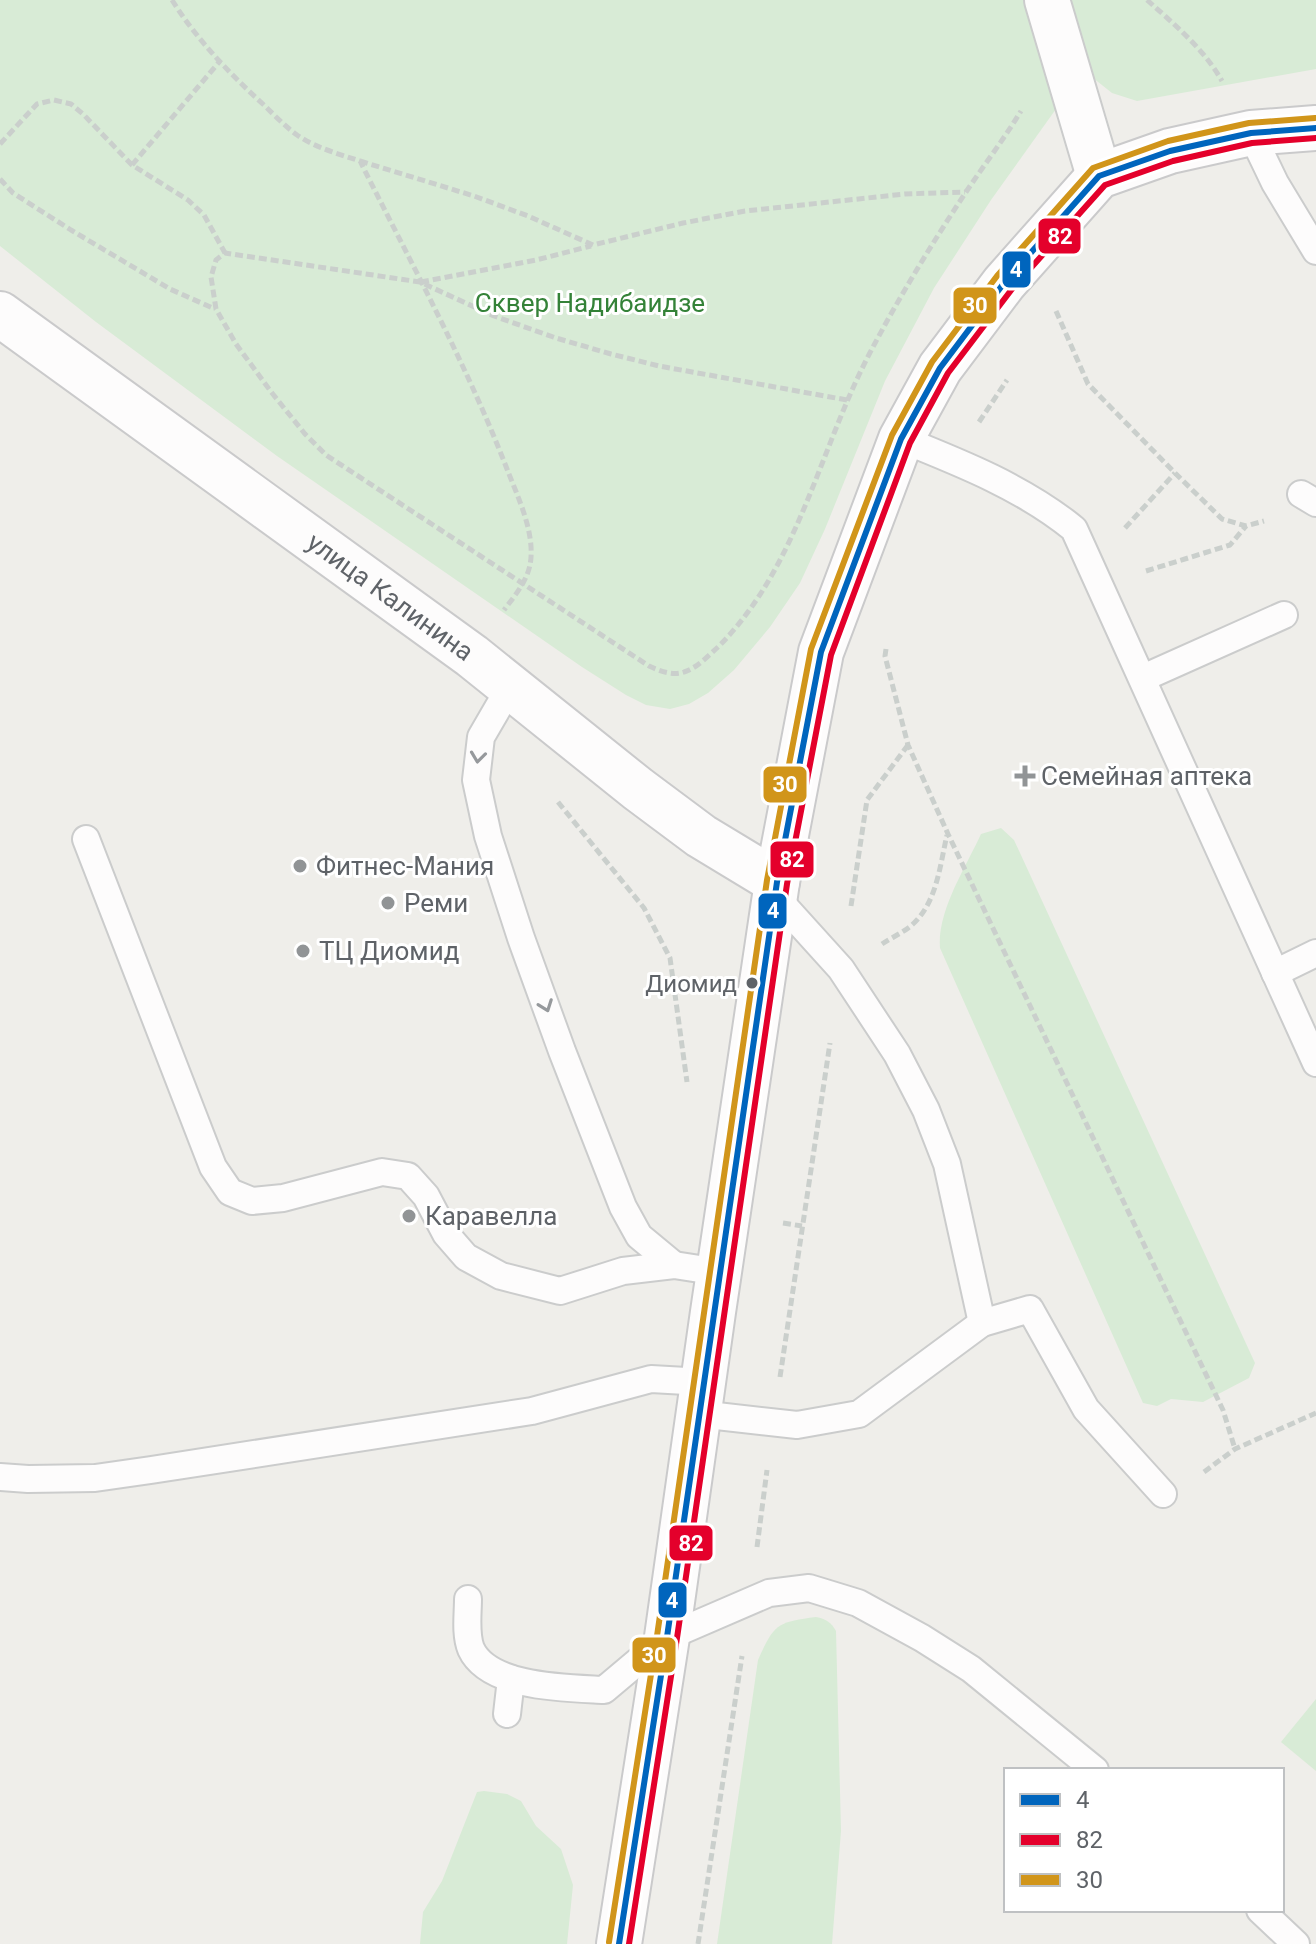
<svg xmlns="http://www.w3.org/2000/svg" width="1316" height="1944" font-family="Roboto,sans-serif">
  <style>
    .green { fill: #d8ebd6 }
    .lines { fill: none; stroke-linecap: round; stroke-linejoin: round }
    .lane-casing { stroke: #cbcccc; stroke-width: 30 }
    .street-casing { stroke: #cbcccc; stroke-width: 48 }
    .secondary-casing { stroke: #cacacb; stroke-width: 48 }
    .path { stroke: #cacfcc; stroke-width: 5; stroke-dasharray: 8 4; stroke-linecap: butt }
    .lane { stroke: #fdfcfc; stroke-width: 26 }
    .street { stroke: #fdfcfc; stroke-width: 44 }
    .secondary { stroke: #fdfcfc; stroke-width: 44 }
    .bus-1-casing { stroke: #fff; stroke-width: 12 }
    .bus-2-casing { stroke: #fff; stroke-width: 12 }
    .bus-3-casing { stroke: #fff; stroke-width: 12 }
    .bus-1 { stroke: #0065bd; stroke-width: 6 }
    .bus-2 { stroke: #e4002b; stroke-width: 6 }
    .bus-3 { stroke: #d1951a; stroke-width: 6 }
    .oneway { stroke: #96999c }
    .poi-dot { fill: #919496; stroke: #fff; stroke-width: 3 }
    .bus-dot { fill: #5f6368; stroke: #fff; stroke-width: 3 }
    .labels { text-anchor: middle; stroke-width: 6; stroke-linejoin: round; paint-order: stroke }
    .bus-label { font-size: 24px; fill: #5f6368; stroke: #fff; text-anchor: end }
    .park-label { font-size: 26px; fill: #348238; stroke: #fff }
    .street-label { font-size: 26px; fill: #5f6368; stroke: #fff }
    .poi-label { font-size: 26px; fill: #5f6368; stroke: #fff; text-anchor: start }
    .line-badge { stroke: #fff; stroke-width: 3 }
    .badge-label { font-size: 22px; text-anchor: middle; font-weight: bold; fill: #fff }
  </style>
  <rect width="100%" height="100%" fill="#efeeea"/>
  <g class="green">
    <polygon points="0,0 1039,0 1060,90 1056,109 991,200 934,288 885,381 825,529 800,583 770,627 734,670 708,693 689,704 670,709 646,705 626,695 582,667 277,456 96,322 0,246"/>
    <polygon points="1056,0 1316,0 1316,69 1137,101 1112,93 1078,66"/>
    <path d="M1001 828 1014 840 1255 1363 1249 1378 1203 1402 1171 1399 1157 1406 1143 1403 940 948C937 911 966 867 981 834Z"/>
    <path d="M816 1617C826 1619 831 1622 836 1631L841 1831 832 1944H717L758 1660C774 1624 777 1622 816 1617Z"/>
    <polygon points="1316,1699 1316,1771 1281,1742"/>
    <polygon points="484,1791 507,1794 521,1801 536,1826 561,1849 573,1885 567,1944 420,1944 423,1912 442,1881 477,1792"/>
  </g>
  <g class="lines">
    <g class="lane-casing">
      <g id="lane">
        <polyline points="1251,133 1275,183 1316,251"/>
        <path d="M901 439C961 463 1024 488 1074 529L1316 1063"/>
        <polyline points="1301,494 1316,503"/>
        <polyline points="1143,678 1284,615"/>
        <polyline points="510,687 481,737 476,780 488,836 521,938 562,1051 623,1207 639,1236 674,1265"/>
        <polyline points="86,839 213,1167 230,1192 252,1201 283,1198 382,1172 408,1176 426,1196 446,1234 466,1257 501,1276 560,1291 623,1271 674,1265 719,1272"/>
        <polyline points="775,896 841,969 897,1054 926,1110 947,1164 982,1323"/>
        <polyline points="1275,973 1316,953"/>
        <polyline points="699,1414 797,1425 859,1414 982,1323 1030,1309 1086,1409 1163,1494"/>
        <polyline points="0,1477 28,1479 95,1478 151,1470 532,1411 651,1379 704,1382"/>
        <path d="M468 1599C468 1614 465 1634 471 1649 489 1688 567 1688 604 1690L667 1637 769 1593 809 1588 858 1603 922 1638 971 1669 1095 1770"/>
        <polyline points="507,1714 511,1679"/>
        <polyline points="1260,1910 1296,1944"/>
      </g>
    </g>
    <g class="street-casing">
      <polyline id="street" points="1047,0 1099,176"/>
    </g>
    <g class="secondary-casing">
      <g id="secondary">
        <path id="s1" d="M0 314 472 656 638 789 701 836 777 882"/>
        <polyline points="619,1944 667,1637 713,1312 777,882 821,652 901,439 940,368 1004,283 1099,176 1170,151 1251,133 1316,128"/>
      </g>
    </g>
    <g class="path">
      <path d="M172 0C197 40 230 74 265 106 275 116 286 127 297 135 316 148 339 154 360 161 411 263 466 363 507 469 517 495 533 528 531 557 530 578 516 594 504 610"/>
      <path d="M1147 0C1174 24 1204 49 1222 81"/>
      <polyline points="0,144 37,104 54,100 71,104 83,114 132,165 188,200 204,215 225,253"/>
      <polyline points="360,161 474,196 528,216 593,245 683,223 745,211 905,194 965,192"/>
      <polyline points="132,165 220,61"/>
      <polyline points="0,179 13,193 71,230 170,289 215,309"/>
      <polyline points="421,282 536,260 591,246"/>
      <polyline points="1056,311 1088,384 1175,473 1222,519 1246,526 1264,521"/>
      <path d="M847 400 659 366 611 354 556 338 494 316 420 282 225 253 216 260 211 277 216 309 236 344 272 393 305 434 326 455 649 666C660 671 672 676 684 672 697 668 708 656 718 647 800 565 819 447 873 347 901 294 933 242 966 192 984 165 1004 139 1021 111"/>
      <polyline points="979,422 1007,380"/>
      <polyline points="1125,528 1175,473"/>
      <polyline points="1146,571 1230,545 1246,526"/>
      <polyline points="886,649 885,656 908,745 948,834 1223,1410 1235,1449"/>
      <polyline points="558,802 644,908 670,958 687,1082"/>
      <polyline points="851,906 867,800 908,745"/>
      <path d="M882 944C892 937 905 932 914 923 937 901 940 865 947 835"/>
      <polyline points="783,1223 802,1226"/>
      <polyline points="780,1377 830,1043"/>
      <polyline points="1204,1472 1235,1449 1316,1413"/>
      <polyline points="757,1547 767,1470"/>
      <polyline points="698,1944 742,1656"/>
    </g>
    <use href="#lane" class="lane"/>
    <use href="#street" class="street"/>
    <use href="#secondary" class="secondary"/>
    <g class="bus-1-casing">
      <polyline id="bus-1" points="619,1944 667,1637 777,882 821,652 901,439 940,368 1004,283 1099,176 1170,151 1251,133 1316,128"/>
    </g>
    <g class="bus-2-casing">
      <polyline id="bus-2" points="629,1944 677,1638 787,884 831,655 910,443 948,373 1012,289 1105,185 1173,161 1252,143 1316,138"/>
    </g>
    <g class="bus-3-casing">
      <polyline id="bus-3" points="609,1942 657,1636 767,880 811,649 892,435 932,362 997,276 1093,168 1168,141 1249,123 1315,118"/>
    </g>
    <use href="#bus-1" class="bus-1"/>
    <use href="#bus-2" class="bus-2"/>
    <use href="#bus-3" class="bus-3"/>
  </g>
  <defs><path id="oneway-chevron" d="M-2-3.5L2.5 0L-2 3.5" fill="none" stroke-width="1.6" stroke-linecap="round" stroke-linejoin="round" transform="scale(2)"/></defs>
  <g class="oneway">
    <use href="#oneway-chevron" transform="translate(478 757) rotate(97)"/>
    <use href="#oneway-chevron" transform="translate(546 1006) rotate(70)"/>
  </g>
  <g class="poi-dot">
    <path d="M1021 764h8v8h8v8h-8v8h-8v-8h-8v-8h8z"/>
    <circle cx="300" cy="866" r="8"/>
    <circle cx="388" cy="903" r="8"/>
    <circle cx="303" cy="951" r="8"/>
    <circle cx="409" cy="1216" r="8"/>
  </g>
  <circle class="bus-dot" cx="752" cy="983" r="7"/>
  <g class="labels">
    <g class="bus-label">
      <text x="737" y="992">Диомид</text>
    </g>
    <g class="park-label">
      <text x="590" y="312">Сквер Надибаидзе</text>
    </g>
    <g class="street-label">
      <text dy="9" stroke="none"><textPath href="#s1" startOffset="482">улица Калинина</textPath></text>
    </g>
    <g class="poi-label">
      <text x="1041" y="785">Семейная аптека</text>
      <text x="316" y="875">Фитнес-Мания</text>
      <text x="404" y="912">Реми</text>
      <text x="319" y="960">ТЦ Диомид</text>
      <text x="425" y="1225">Каравелла</text>
    </g>
  </g>
  <g class="line-badge">
    <rect x="1037" y="217" width="45" height="38" rx="8" fill="#e4002b"/>
    <rect x="1001" y="250" width="31" height="39" rx="8" fill="#0065bd"/>
    <rect x="952" y="286" width="46" height="39" rx="8" fill="#d1951a"/>
    <rect x="762" y="765" width="46" height="39" rx="8" fill="#d1951a"/>
    <rect x="769" y="840" width="46" height="39" rx="8" fill="#e4002b"/>
    <rect x="757" y="892" width="31" height="38" rx="8" fill="#0065bd"/>
    <rect x="668" y="1524" width="46" height="38" rx="8" fill="#e4002b"/>
    <rect x="657" y="1581" width="31" height="38" rx="8" fill="#0065bd"/>
    <rect x="631" y="1636" width="46" height="38" rx="8" fill="#d1951a"/>
  </g>
  <g class="badge-label">
    <text x="1060" y="244">82</text>
    <text x="1016" y="277">4</text>
    <text x="975" y="313">30</text>
    <text x="785" y="792">30</text>
    <text x="792" y="867">82</text>
    <text x="773" y="918">4</text>
    <text x="691" y="1551">82</text>
    <text x="672" y="1608">4</text>
    <text x="654" y="1663">30</text>
  </g>
  <rect x="1004" y="1768" width="280" height="144" fill="#ffffff" stroke="#bfc1c3" stroke-width="2"/>
  <rect x="1020" y="1794" width="40" height="12" fill="#0065bd" stroke="#bfc1c3" stroke-width="2"/>
  <text x="1076" y="1808" font-size="24" fill="#5f6368">4</text>
  <rect x="1020" y="1834" width="40" height="12" fill="#e4002b" stroke="#bfc1c3" stroke-width="2"/>
  <text x="1076" y="1848" font-size="24" fill="#5f6368">82</text>
  <rect x="1020" y="1874" width="40" height="12" fill="#d1951a" stroke="#bfc1c3" stroke-width="2"/>
  <text x="1076" y="1888" font-size="24" fill="#5f6368">30</text>
</svg>
